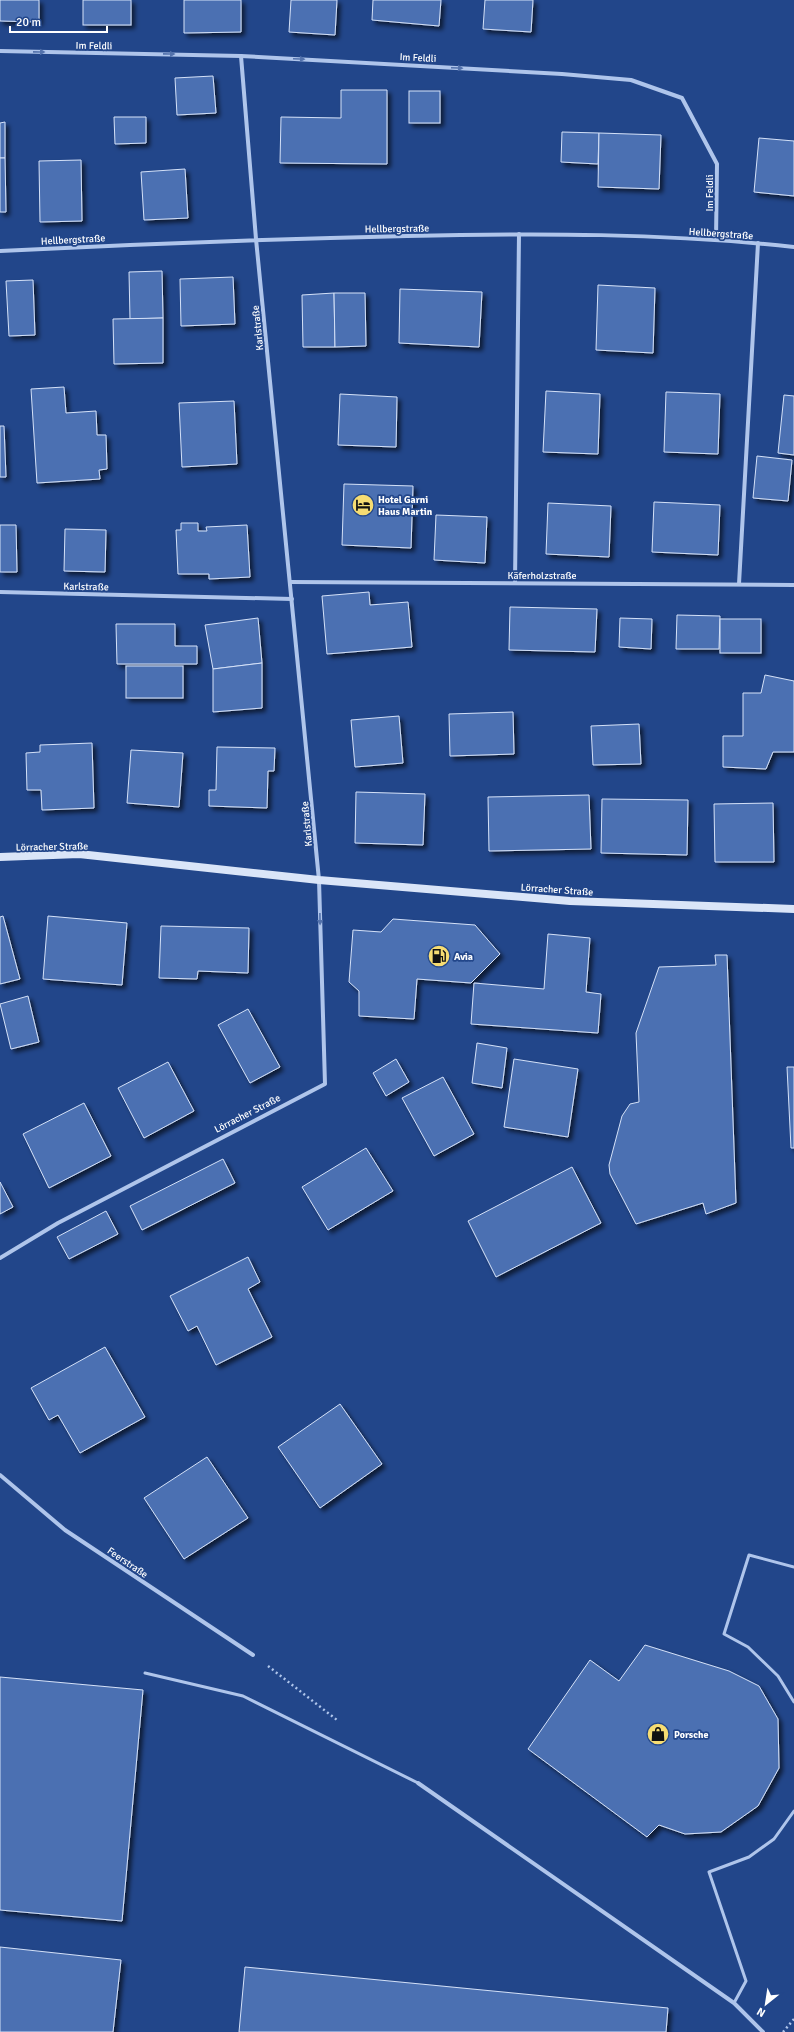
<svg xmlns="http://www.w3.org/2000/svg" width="794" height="2032" font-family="Signika,sans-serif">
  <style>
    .building { fill: #4b70b2; stroke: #d4e1f8; filter: url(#shadow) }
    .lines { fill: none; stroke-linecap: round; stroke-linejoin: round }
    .path { stroke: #afc5eb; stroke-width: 2.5; stroke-dasharray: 2 3; stroke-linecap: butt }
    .service { stroke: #afc5eb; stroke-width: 3 }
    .minor { stroke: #afc5eb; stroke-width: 4 }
    .secondary { stroke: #dae5f8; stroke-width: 8 }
    .oneway { fill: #5372ac }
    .labels { text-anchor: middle; stroke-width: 3.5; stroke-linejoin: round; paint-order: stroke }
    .street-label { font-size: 10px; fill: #fff; stroke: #22468a }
    .poi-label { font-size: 10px; font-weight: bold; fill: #fff; stroke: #22468a; text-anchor: start }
  </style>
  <defs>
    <filter id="shadow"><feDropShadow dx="3.5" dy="3.5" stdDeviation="2" flood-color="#0009"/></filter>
  </defs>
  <rect width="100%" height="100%" fill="#22468a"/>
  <g class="building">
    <polygon points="0,0 39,0 39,22 0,21"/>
    <rect x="83" y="0" width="48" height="25"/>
    <polygon points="184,0 241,0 241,32 184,33"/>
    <polygon points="291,0 337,0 335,35 289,32"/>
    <polygon points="373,0 441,0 439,26 372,20"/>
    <polygon points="485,0 533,0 531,32 483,29"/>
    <polygon points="213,76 216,113 177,115 175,78"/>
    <polygon points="341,90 387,90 387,164 280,163 281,117 341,118"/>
    <rect x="409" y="91" width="31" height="32"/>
    <polygon points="114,117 146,117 146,143 115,144"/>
    <polygon points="5,122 5,158 0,158 0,123"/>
    <polygon points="562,132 599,133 598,164 561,162"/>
    <polygon points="599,133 661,135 659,189 598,187"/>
    <polygon points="759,138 794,141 794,196 754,192"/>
    <polygon points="0,158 5,158 6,212 0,212"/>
    <polygon points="81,160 82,221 40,222 39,161"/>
    <polygon points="185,169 188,218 144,220 141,172"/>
    <polygon points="162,271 163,318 130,319 129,272"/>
    <polygon points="233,277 235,324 181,326 180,279"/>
    <polygon points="33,280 35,335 9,336 6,281"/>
    <polygon points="598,285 655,288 653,353 596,350"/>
    <polygon points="400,289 482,292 479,347 399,343"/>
    <polygon points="334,293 335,347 303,347 302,295"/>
    <polygon points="334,293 365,293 366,346 335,347"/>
    <polygon points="163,318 163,363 114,364 113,319"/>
    <polygon points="64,387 66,413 96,411 97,435 106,435 107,469 99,470 100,479 37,483 31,389"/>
    <polygon points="546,391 600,394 598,454 543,452"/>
    <polygon points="666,392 720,394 718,454 664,452"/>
    <polygon points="340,394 397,397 396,447 338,445"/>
    <polygon points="784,395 794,396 794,455 778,453"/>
    <polygon points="234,401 237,464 182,467 179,403"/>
    <polygon points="0,426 4,426 6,477 0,477"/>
    <polygon points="757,456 792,460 788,501 753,498"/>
    <polygon points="344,484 413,486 411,548 342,545"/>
    <polygon points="654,502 720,505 718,555 652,552"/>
    <polygon points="548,503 611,506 609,557 546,554"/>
    <polygon points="436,515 487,517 485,563 434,560"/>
    <polygon points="181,523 198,523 198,531 207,531 206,527 247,525 250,577 209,579 209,574 178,574 176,530 181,530"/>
    <polygon points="0,525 16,525 17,572 0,572"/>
    <polygon points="65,529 106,530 105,572 64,571"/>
    <polygon points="369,592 370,605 408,602 412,647 327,654 322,596"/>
    <polygon points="510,607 597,609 595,652 509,650"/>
    <polygon points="677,615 720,616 719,649 676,649"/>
    <polygon points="258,618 262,663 213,669 205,625"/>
    <polygon points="620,618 652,619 651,649 619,647"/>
    <rect x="720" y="619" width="41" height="34"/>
    <polygon points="116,624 175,624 175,646 197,646 197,664 117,664"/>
    <polygon points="262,663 262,708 213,712 213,669"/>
    <rect x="126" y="666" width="57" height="32"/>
    <polygon points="765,675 794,681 794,752 773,752 766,769 723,767 723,736 743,736 743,693 761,693"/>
    <polygon points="513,712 514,754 450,756 449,714"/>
    <polygon points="399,716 403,763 355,767 351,720"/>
    <polygon points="639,724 641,764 593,765 591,726"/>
    <polygon points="92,743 94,808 42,810 41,790 27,790 26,753 40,752 40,745"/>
    <polygon points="217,747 275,748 274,771 268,771 267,808 209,806 209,790 216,790"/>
    <polygon points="131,750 183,753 179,807 127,803"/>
    <polygon points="356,792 425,794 423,845 355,843"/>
    <polygon points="589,795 591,849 489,851 488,797"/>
    <polygon points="602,799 688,800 687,855 601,853"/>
    <polygon points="773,803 774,862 715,862 714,804"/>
    <polygon points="3,916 20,979 0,984 0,917"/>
    <polygon points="48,916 127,923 122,985 43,979"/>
    <polygon points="393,919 475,925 500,954 471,983 417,979 414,1019 359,1016 359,991 349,982 353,930 381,932"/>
    <polygon points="161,926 249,928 248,973 198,971 197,979 159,978"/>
    <polygon points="548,934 590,938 586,992 601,994 598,1033 471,1024 474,983 544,989"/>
    <polygon points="715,955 727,955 736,1203 706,1214 703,1203 636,1224 610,1174 609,1165 622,1116 630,1104 639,1102 636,1033 659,967 716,965"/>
    <polygon points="28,996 39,1042 11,1049 0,1004"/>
    <polygon points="248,1009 280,1067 250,1083 218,1025"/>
    <polygon points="477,1043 507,1048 502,1088 472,1083"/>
    <polygon points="396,1059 409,1082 386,1096 373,1073"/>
    <polygon points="514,1059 578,1069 568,1137 504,1127"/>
    <polygon points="168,1062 194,1111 144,1138 118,1088"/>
    <polygon points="787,1067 794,1067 794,1148 791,1148"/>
    <polygon points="443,1077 474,1134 434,1156 402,1098"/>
    <polygon points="84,1103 111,1156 49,1188 23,1134"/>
    <polygon points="366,1148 393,1191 328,1230 302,1187"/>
    <polygon points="223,1159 235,1183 142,1230 130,1206"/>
    <polygon points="572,1167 601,1223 496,1277 468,1221"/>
    <polygon points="0,1182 13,1207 0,1214"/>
    <polygon points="106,1211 118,1234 69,1259 57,1237"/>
    <polygon points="248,1257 260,1282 248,1289 272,1337 216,1365 197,1326 188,1331 170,1296"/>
    <polygon points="105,1347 145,1417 80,1453 58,1415 49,1420 31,1388"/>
    <polygon points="340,1404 382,1464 320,1508 278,1447"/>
    <polygon points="207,1457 248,1518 184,1559 144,1498"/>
    <polygon points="645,1645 729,1671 759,1686 778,1719 779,1768 758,1806 721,1832 685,1834 659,1825 647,1837 528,1749 590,1660 619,1681"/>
    <polygon points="0,1677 143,1690 122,1921 0,1910"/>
    <polygon points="0,1947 121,1960 113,2032 0,2032"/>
    <polygon points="245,1967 668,2008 666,2032 239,2032"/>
  </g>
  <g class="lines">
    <g class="path">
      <polyline points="268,1666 337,1720"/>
      <polyline points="783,2032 794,2019"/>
    </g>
    <g class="service">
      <polyline points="794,1567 749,1555 724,1634 748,1647 778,1676 794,1702"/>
      <polyline points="145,1673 243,1696 418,1783"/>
      <polyline points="734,2003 746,1981 709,1872 749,1857 774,1839 794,1811"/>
    </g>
    <g class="minor">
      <polyline points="0,51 241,56 562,74 631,80 682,98 717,164 716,239"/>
      <path d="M0 251C136 244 271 239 407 236 536 233 666 233 794 247"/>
      <polyline points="290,582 794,585"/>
      <polyline points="515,583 519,234"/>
      <polyline points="739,584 758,243"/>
      <polyline points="0,592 292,599"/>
      <polyline points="0,1258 58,1223 325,1084 319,880 256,239 241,56"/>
      <polyline points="0,1475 65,1530 253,1655"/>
      <polyline points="418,1783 734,2003 763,2032"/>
    </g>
    <polyline class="secondary" points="0,857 79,854 319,880 570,901 794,909"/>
  </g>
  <defs><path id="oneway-solid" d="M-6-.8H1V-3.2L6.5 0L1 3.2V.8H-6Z"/></defs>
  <g class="oneway">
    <use href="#oneway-solid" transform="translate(39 52) rotate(1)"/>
    <use href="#oneway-solid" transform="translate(169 54) rotate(1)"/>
    <use href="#oneway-solid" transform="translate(299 59) rotate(3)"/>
    <use href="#oneway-solid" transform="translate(457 68) rotate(3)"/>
    <use href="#oneway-solid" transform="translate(320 919) rotate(89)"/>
  </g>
  <defs>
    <g id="hotel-disc" transform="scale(1.15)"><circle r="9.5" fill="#f6dc72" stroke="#22468a"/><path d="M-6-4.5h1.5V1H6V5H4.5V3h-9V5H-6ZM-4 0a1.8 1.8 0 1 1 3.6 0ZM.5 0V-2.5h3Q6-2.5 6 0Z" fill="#111"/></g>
    <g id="fuel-disc" transform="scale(1.15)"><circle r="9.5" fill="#f6dc72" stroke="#22468a"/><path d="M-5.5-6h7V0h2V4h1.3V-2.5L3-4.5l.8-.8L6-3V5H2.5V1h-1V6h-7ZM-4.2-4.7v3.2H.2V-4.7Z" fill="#111"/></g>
    <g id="shop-disc" transform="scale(1.15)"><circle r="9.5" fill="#f6dc72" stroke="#22468a"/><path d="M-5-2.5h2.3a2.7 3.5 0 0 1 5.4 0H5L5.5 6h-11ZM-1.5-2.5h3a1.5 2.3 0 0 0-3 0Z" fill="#111"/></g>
  </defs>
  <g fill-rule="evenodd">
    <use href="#hotel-disc" x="363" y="505"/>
    <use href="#fuel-disc" x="439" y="956"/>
    <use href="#shop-disc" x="658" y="1734"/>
  </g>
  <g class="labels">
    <g class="street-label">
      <text transform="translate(94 45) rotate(1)" y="4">Im Feldli</text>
      <text transform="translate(418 57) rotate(3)" y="4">Im Feldli</text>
      <text transform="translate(709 193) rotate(-90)" y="4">Im Feldli</text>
      <text transform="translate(397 228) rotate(-1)" y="4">Hellbergstraße</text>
      <text transform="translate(721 233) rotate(4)" y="4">Hellbergstraße</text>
      <text transform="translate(73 239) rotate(-3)" y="4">Hellbergstraße</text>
      <text transform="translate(257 328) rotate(-96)" y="4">Karlstraße</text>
      <text x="542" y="579">Käferholzstraße</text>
      <text transform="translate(86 586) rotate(1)" y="4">Karlstraße</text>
      <text transform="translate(306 824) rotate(-95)" y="4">Karlstraße</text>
      <text transform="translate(52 846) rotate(-1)" y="4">Lörracher Straße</text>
      <text transform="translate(557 889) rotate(4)" y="4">Lörracher Straße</text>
      <text transform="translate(247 1113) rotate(-27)" y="4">Lörracher Straße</text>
      <text transform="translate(128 1562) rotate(34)" y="4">Feerstraße</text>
    </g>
    <g class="poi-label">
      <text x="378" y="503">Hotel Garni<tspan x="378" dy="12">Haus Martin</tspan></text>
      <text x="454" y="960">Avia</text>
      <text x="674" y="1738">Porsche</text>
    </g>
  </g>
  <g transform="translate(766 2004) rotate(210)" stroke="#22468a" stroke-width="3" paint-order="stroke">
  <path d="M0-3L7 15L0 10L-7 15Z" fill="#ffffff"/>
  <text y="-6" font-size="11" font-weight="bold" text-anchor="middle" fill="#ffffff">N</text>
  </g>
  <path d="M10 26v6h97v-6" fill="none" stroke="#ffffff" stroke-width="2"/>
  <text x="16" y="26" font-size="12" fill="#ffffff" stroke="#22468a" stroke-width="3" paint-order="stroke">20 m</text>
</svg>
